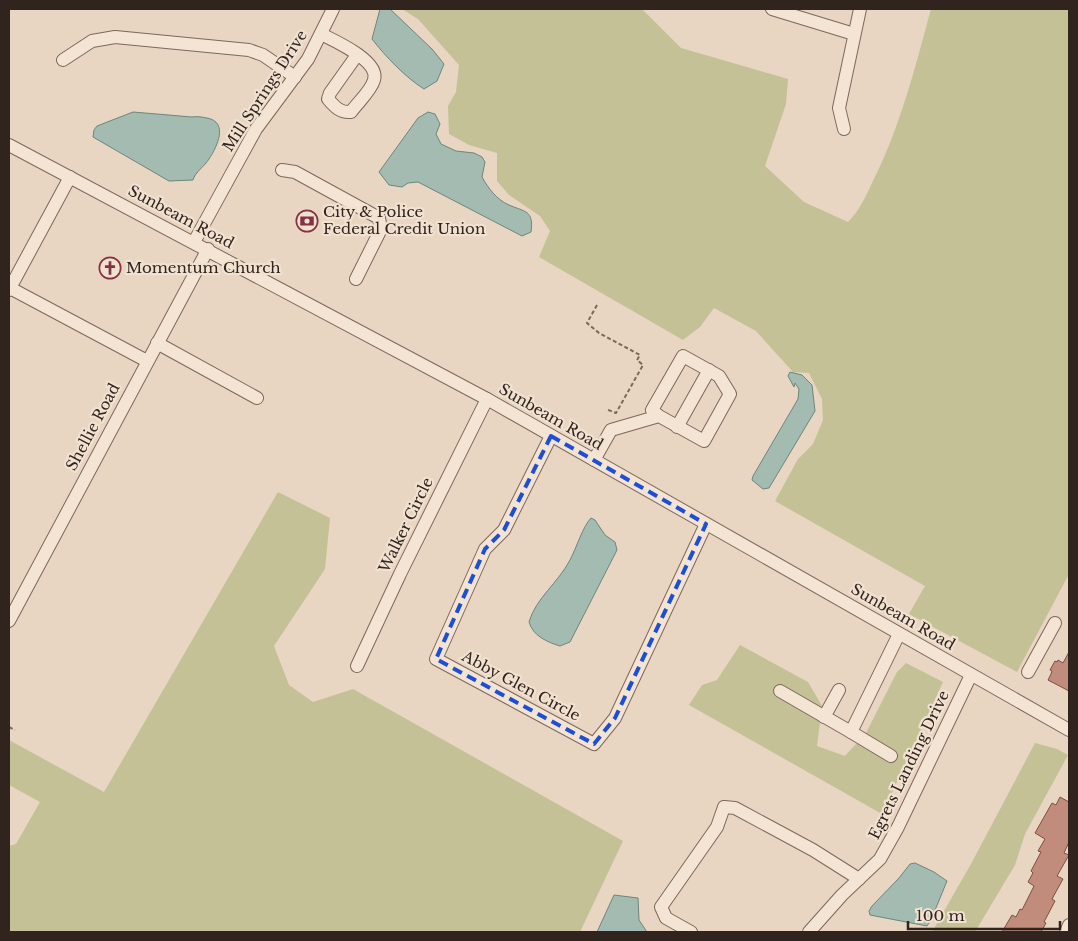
<svg xmlns="http://www.w3.org/2000/svg" width="1078" height="941" font-family="'Libre Baskerville',serif">
  <style>
    .green { fill: #c4c197 }
    .water { fill: #a3bbb0; stroke: #6c877b }
    .building { fill: #c28c7c; stroke: #7c4f44 }
    .lines { fill: none; stroke-linecap: round; stroke-linejoin: round }
    .minor-casing { stroke: #7f675b; stroke-width: 14 }
    .path { stroke: #7f675b; stroke-width: 2; stroke-dasharray: 4 2.5; stroke-linecap: butt }
    .minor { stroke: #f4e4d4; stroke-width: 12 }
    .marked { fill: none; stroke: #1d4ed8; stroke-width: 4; stroke-dasharray: 10 6; stroke-linejoin: round }
    .labels { text-anchor: middle; stroke-width: 4.5; stroke-linejoin: round; paint-order: stroke }
    .street-label { font-size: 15px; fill: #31231e; stroke: #f0e1d0 }
    .poi-label { font-size: 15px; fill: #31231e; stroke: #f0e1d0; text-anchor: start }
  </style>
  <rect width="100%" height="100%" fill="#e8d5c2"/>
  <g class="green">
    <path d="M402 9H642L681 48 788 79 786 104 765 166 804 202 848 222C859 211 865 198 872 183 900 128 915 68 931 9H1069V574L1017 672 909 614 925 586 775 501 798 459 813 444 823 420 822 399 809 373 793 372 756 331 714 308 700 327 683 340 539 257 550 231 540 216 509 195 497 181V153L469 145 449 134 448 106 456 92 459 65 418 19Z"/>
    <polygon points="278,492 330,518 325,569 274,646 289,685 313,702 353,689 623,841 580,932 9,932 9,846 16,844 40,802 9,785 9,740 104,792"/>
    <polygon points="740,645 808,682 822,706 817,746 845,756 866,733 897,672 906,663 943,682 882,814 689,705 702,685 717,680"/>
    <polygon points="1035,743 1057,749 1068,755 1025,834 1015,865 975,932 932,932 971,864"/>
  </g>
  <g class="water">
    <path d="M380 9H390L432 49 444 64 437 81 424 89C405 77 386 57 372 39Z"/>
    <path d="M133 112 192 117C196 116 202 117 207 118 229 122 217 147 209 159 205 166 195 172 193 180L169 181 93 137 94 130 97 126Z"/>
    <path d="M428 112 435 114 440 124 436 134 441 144 456 151 474 153 482 157 485 162 482 177C488 188 497 200 509 205 525 212 534 210 531 232L522 236 418 182 408 183 402 187 389 185 379 172 418 118Z"/>
    <polygon points="790,372 802,375 812,385 815,411 769,488 763,489 752,480 753,476 798,399 799,389 795,383 794,387 788,376"/>
    <path d="M591 518 595 520 605 535 615 542 617 550 570 642 560 646C547 642 533 636 529 622 536 598 558 583 570 560 576 549 583 526 591 518Z"/>
    <polygon points="915,863 934,872 947,881 931,920 927,926 870,915 869,911 872,906 899,878 910,864"/>
    <polygon points="614,895 638,898 639,920 647,932 597,932"/>
  </g>
  <g class="building">
    <polygon points="1069,652 1069,691 1048,680 1051,674 1052,671 1050,670 1055,661 1057,662 1058,660 1063,663"/>
    <polygon points="1060,797 1069,802 1069,842 1064,853 1069,855 1057,876 1063,879 1052,899 1055,901 1044,922 1046,923 1041,932 1002,932 1012,915 1016,917 1020,909 1022,910 1034,886 1028,882 1033,873 1031,871 1041,852 1038,851 1045,839 1035,833 1052,803 1056,805"/>
  </g>
  <g class="lines">
    <g class="minor-casing">
      <g id="minor">
        <polyline points="772,9 854,34"/>
        <path d="M321 34C335 41 380 61 374 80 371 91 358 102 351 112 340 113 335 107 328 99L330 93 357 55"/>
        <polyline points="63,60 92,41 115,37 249,50 263,55 295,77"/>
        <polyline points="844,129 839,108 860,9"/>
        <polyline points="9,145 487,399 1069,730"/>
        <polyline points="282,170 295,172 379,218 381,229 356,279"/>
        <polyline points="194,242 256,129 308,59 333,9"/>
        <polyline points="10,288 147,361"/>
        <polyline points="9,290 70,177"/>
        <polyline points="157,343 257,398"/>
        <polyline points="677,427 709,370"/>
        <polyline points="551,436 504,530 485,549 436,659 594,744 615,718 706,524"/>
        <polyline points="594,460 611,430 659,416 704,441 730,394 719,376 683,356 652,410 659,416"/>
        <polyline points="9,621 208,249"/>
        <polyline points="357,666 400,574 487,399"/>
        <polyline points="1028,672 1055,623"/>
        <polyline points="780,691 851,732 899,634"/>
        <polyline points="824,717 839,690"/>
        <polyline points="851,732 891,756"/>
        <polyline points="691,932 666,918 661,907 717,827 724,807 735,808 813,850 859,879"/>
        <polyline points="809,932 842,895 880,859 898,827 971,675"/>
        <polyline points="1066,932 1069,925"/>
      </g>
    </g>
    <g class="path">
      <polyline points="597,305 587,323 599,333 640,355 637,360 643,365 616,413 606,409"/>
      <polyline points="9,727 15,730"/>
    </g>
    <use href="#minor" class="minor"/>
  </g>
  <path class="marked" d="M551 436 706 524 615 718 594 744 436 659 485 549 504 530Z"/>
  <defs>
    <g id="bank-ring" transform="scale(1.125)"><circle r="9.5" fill="#f0e1d0" stroke="#873243" stroke-width="1.5"/><path d="M-6-4H6V4H-6ZM0-2.3a2.3 2.3 0 1 0 0 4.6a2.3 2.3 0 1 0 0-4.6Z" fill="#873243"/></g>
    <g id="church-ring" transform="scale(1.125)"><circle r="9.5" fill="#f0e1d0" stroke="#873243" stroke-width="1.5"/><path d="M-1.2-6h2.4v3.5h3.3v2.4h-3.3V6h-2.4V-.1h-3.3v-2.4h3.3Z" fill="#873243"/></g>
  </defs>
  <g fill-rule="evenodd">
    <use href="#bank-ring" x="307" y="221"/>
    <use href="#church-ring" x="110" y="268"/>
  </g>
  <g class="labels">
    <g class="street-label">
      <text transform="translate(265 91) rotate(-57)" y="5">Mill Springs Drive</text>
      <text transform="translate(181 217) rotate(28)" y="5">Sunbeam Road</text>
      <text transform="translate(551 417) rotate(30)" y="5">Sunbeam Road</text>
      <text transform="translate(93 427) rotate(-62)" y="5">Shellie Road</text>
      <text transform="translate(406 525) rotate(-64)" y="5">Walker Circle</text>
      <text transform="translate(903 617) rotate(30)" y="5">Sunbeam Road</text>
      <text transform="translate(521 686) rotate(28)" y="5">Abby Glen Circle</text>
      <text transform="translate(909 765) rotate(-64)" y="5">Egrets Landing Drive</text>
    </g>
    <g class="poi-label">
      <text x="323" y="217">City &amp; Police<tspan x="323" dy="17">Federal Credit Union</tspan></text>
      <text x="126" y="273">Momentum Church</text>
    </g>
  </g>
  <rect width="1078" height="941" fill="none" stroke="#31231e" stroke-width="20"/>
  <path d="M908 921v8h152v-8" fill="none" stroke="#31231e" stroke-width="2.5"/>
  <text x="916" y="921" font-size="15" fill="#31231e" stroke="#f0e1d0" stroke-width="4" paint-order="stroke">100 m</text>
</svg>
